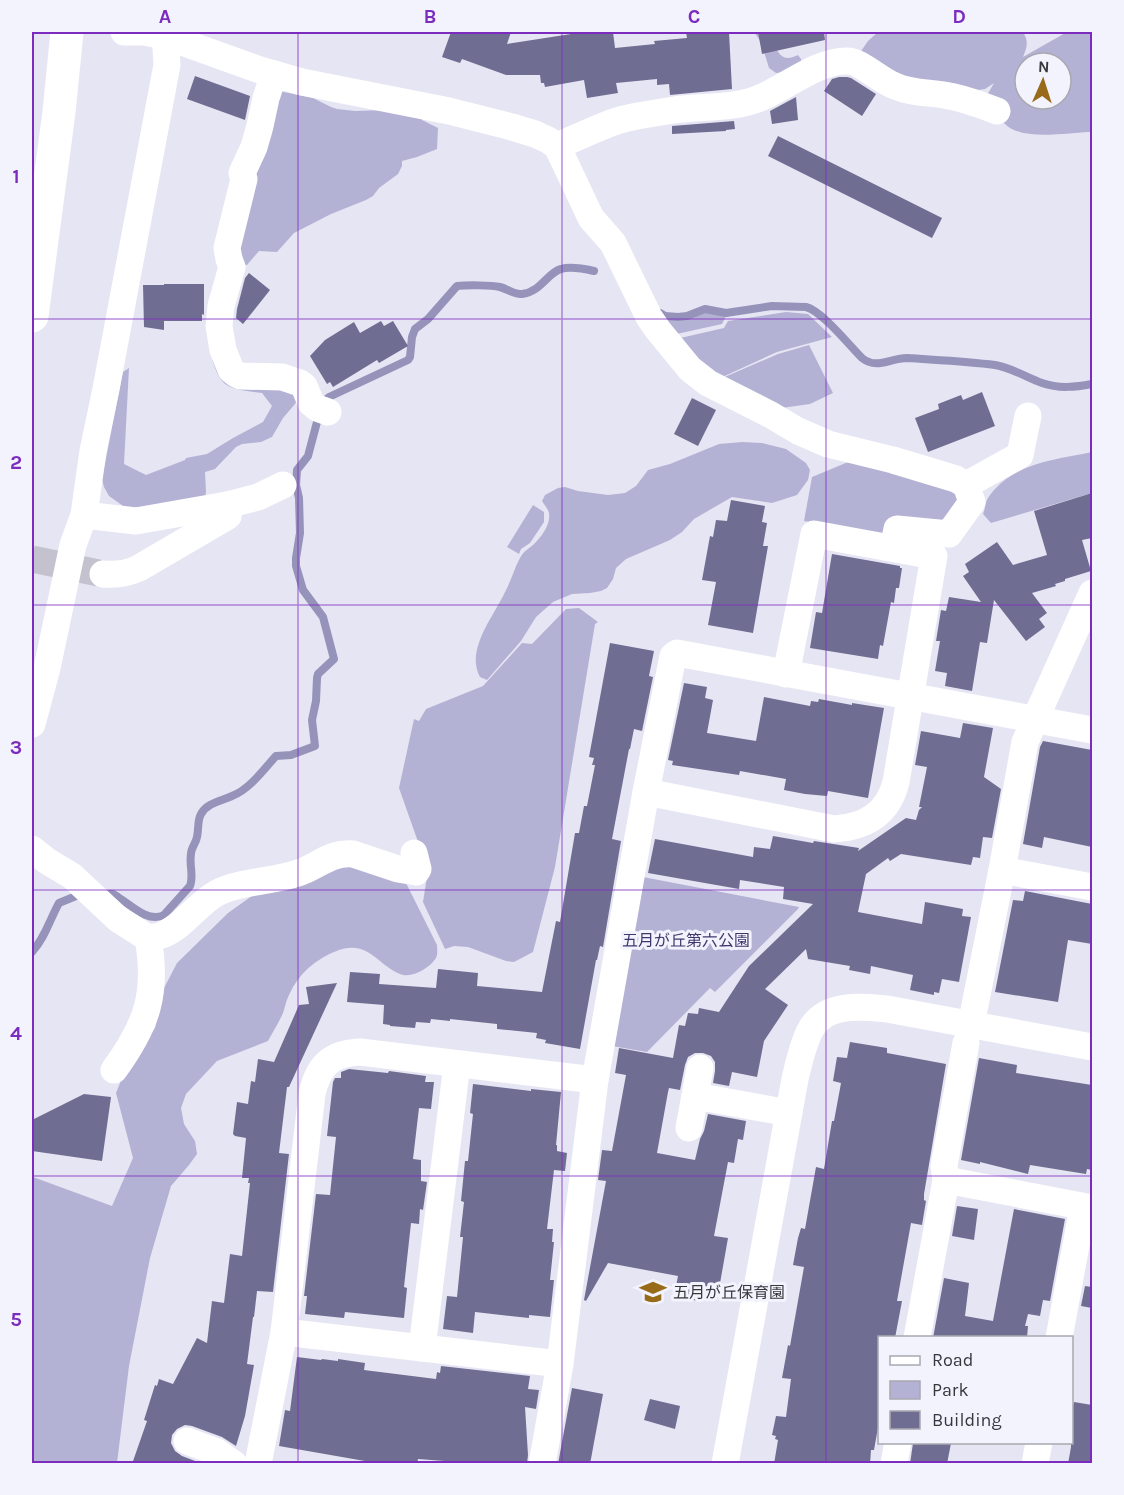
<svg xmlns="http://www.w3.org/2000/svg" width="1124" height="1495" font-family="Karla,'Noto Sans JP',sans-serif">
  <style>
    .green { fill: #b4b2d4; fill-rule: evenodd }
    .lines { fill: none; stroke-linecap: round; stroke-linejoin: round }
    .stream { stroke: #9593ba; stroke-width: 8 }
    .building { fill: #706d92 }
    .minor-tunnel { stroke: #c3c2ce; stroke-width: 27; stroke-dasharray: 27 14; stroke-linecap: butt }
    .minor { stroke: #fff; stroke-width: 27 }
    .highway { stroke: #fff; stroke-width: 33 }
    .grid { fill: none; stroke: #7b2cbf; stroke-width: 1.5; stroke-opacity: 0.55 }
    .labels { text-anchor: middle; stroke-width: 6; stroke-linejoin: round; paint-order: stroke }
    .park-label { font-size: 16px; fill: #40386c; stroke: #f3f3fe }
    .poi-label { font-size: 16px; fill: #37373c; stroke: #f3f3fe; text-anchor: start }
    .neatline { fill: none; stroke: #7b2cbf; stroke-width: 2 }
    .grid-label { font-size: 20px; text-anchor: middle; font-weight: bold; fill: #7b2cbf }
  </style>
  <rect width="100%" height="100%" fill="#e6e5f3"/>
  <g class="green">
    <path d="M754 32H773C775 41 775 57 788 58 791 58 795 56 798 55L801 59V62L786 72 776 73 769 68 761 42Z"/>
    <path d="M878 32H1023C1029 42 1027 47 1023 57L1067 32H1092V132C1068 132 1023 142 1005 124 997 117 992 105 986 97L994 83 985 89 978 90 919 85 859 54 868 41ZM1025 63H1061V99H1025Z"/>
    <polygon points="279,91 313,98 331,107 337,109 355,111 386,110 422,116 422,120 438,128 437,149 417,157 402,161 402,166 398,174 379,188 373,196 366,200 331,214 294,233 277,252 259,251 247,265 237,264 234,254"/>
    <path d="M704 312 726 316 722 324 672 335 664 322 667 318C680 322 692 317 704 312Z"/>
    <polygon points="786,312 808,314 832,337 777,352 718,379 676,339 724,328 728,321"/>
    <polygon points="809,345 833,393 810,404 774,409 720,379 778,354"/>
    <path d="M210 351 222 371 284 382 298 398 295 404 283 418 272 437 261 442 242 444 236 447 215 469 205 472 206 492 205 498 175 505 126 508 109 496 104 487 102 479 122 376 123 372 129 368 124 464 146 475 185 460 186 458 207 454 233 438 263 422 272 406 262 393C225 388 220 389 210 351Z"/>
    <path d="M742 442 762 443 786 449 806 463 810 470 808 480 797 495 772 503 732 497 694 519 682 532 670 540 626 559 616 568 613 579 607 588 601 591 590 593 572 594 553 602 536 617 521 641 487 680 480 677C465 650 494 616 505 592 511 581 514 569 520 558 523 552 528 549 533 545 541 537 551 525 549 513 548 509 544 504 542 501L545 495 558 488 565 487 578 491 608 495 625 493 636 486 648 470 670 464 719 444Z"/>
    <path d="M1092 452V493L991 523 983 514C985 510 985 504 987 500 989 496 992 492 995 489 1020 462 1059 459 1092 452Z"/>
    <polygon points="853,460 955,491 961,502 947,524 885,535 804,521 812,477"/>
    <polygon points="533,505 544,512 544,522 530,543 521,549 519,554 507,547"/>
    <polygon points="579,608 598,622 595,624 555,867 533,952 514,962 506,961 468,947 454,946 445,949 423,902 428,870 399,788 414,719 419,721 426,709 483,686 522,643 532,644 566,609"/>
    <path d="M344 862 404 879 437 945C437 949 438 954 436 958 430 968 411 979 400 974 378 965 368 940 339 950 315 959 299 973 289 995 286 1001 285 1007 283 1013 279 1022 273 1032 268 1041L217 1061 186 1094 181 1108 184 1124 195 1141 197 1154 189 1165 171 1186 150 1258 129 1366 117 1463 32 1464V1185L33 1177 112 1206 133 1158 116 1093 126 1068 155 1028 164 988 177 963 228 913 256 893Z"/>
    <polygon points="643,877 799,907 798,909 715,992 710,988 647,1052 612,1046"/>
  </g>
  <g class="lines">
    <g class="stream">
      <path d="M660 313 665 316 678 317 687 316 705 309 726 313 772 306 806 307C822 311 849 345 862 358 877 370 890 358 907 358 936 360 966 361 995 365 1012 368 1026 377 1042 383 1059 389 1076 387 1092 384"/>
      <path d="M323 402 329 397 408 360 410 357 412 337 415 329 428 319 457 286C467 285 491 285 500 287 508 289 514 295 522 294 541 292 548 272 561 269 571 266 585 269 594 271"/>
      <path d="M101 894H113L118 897C132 906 148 923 164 915L190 886C194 876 189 865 191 854 191 848 196 843 197 837 199 829 197 821 201 814 207 803 221 801 232 796 250 789 264 769 276 756L291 755 315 746 312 720 316 701 317 678 318 674 334 659 323 617 303 590 296 566V558L300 533 299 498 296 485 297 470 308 456 317 422"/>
      <path d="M32 952C45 938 50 919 59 903L76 896H83"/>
    </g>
  </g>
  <g class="building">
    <polygon points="451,32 511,32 507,44 584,32 613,32 615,48 655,44 654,41 687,38 686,32 729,32 732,89 670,95 669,84 657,85 657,79 616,83 618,93 587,98 584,80 545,87 544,83 541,83 540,75 506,75 462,59 460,63 442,57"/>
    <polygon points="758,32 824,32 825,40 762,54"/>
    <polygon points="195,76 250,96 245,120 187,99"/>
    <polygon points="839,77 847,77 851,78 876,94 862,116 824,91 832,79"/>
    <polygon points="796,97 798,120 772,124 770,111"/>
    <polygon points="734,121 735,129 726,130 726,131 672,134 672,126"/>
    <polygon points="778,136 942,218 932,238 768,156"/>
    <polygon points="249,273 270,290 243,324 236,318 237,309 245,278"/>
    <polygon points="164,284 204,284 204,315 202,314 202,321 164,321 164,330 144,327 143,285 164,285"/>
    <polygon points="381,321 384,326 393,321 408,346 379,363 377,360 333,387 330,382 327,384 310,356 325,340 354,322 360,333"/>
    <polygon points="982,392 995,426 928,452 915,418 939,409 938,404 961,395 963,400"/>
    <polygon points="692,398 716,410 698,446 674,434"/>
    <polygon points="1092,493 1092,538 1082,540 1091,571 1065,579 1065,581 1055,584 1056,586 1032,593 1047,613 1039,619 1045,627 1026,641 994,600 987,643 980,642 972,691 945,686 947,673 935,671 940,641 936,641 941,610 946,611 949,597 981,602 963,576 969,572 965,564 997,542 1013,565 1047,555 1034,511"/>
    <polygon points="731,500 765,506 762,522 767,523 763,546 768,546 753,633 708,625 716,582 702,580 710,536 713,537 716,520 727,521"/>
    <polygon points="832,554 900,566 900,568 902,568 899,588 896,588 894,603 891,602 883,646 880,645 878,659 810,648 816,612 822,613"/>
    <polygon points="610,643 654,651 649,676 653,677 642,731 634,729 630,749 629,749 612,839 621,841 603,947 600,946 597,960 596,960 580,1049 545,1043 546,1040 536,1038 537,1033 497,1029 497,1024 450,1019 450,1021 431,1019 430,1023 416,1022 415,1028 390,1026 390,1025 383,1024 384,1005 347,1002 350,972 380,974 379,984 436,988 438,969 478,973 477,986 542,992 556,921 560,922 575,833 579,833 584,806 587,806 595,765 592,765 594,758 589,757"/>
    <polygon points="684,683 707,687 705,698 713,700 707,733 756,741 764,697 810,706 811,701 818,702 819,699 852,705 852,703 884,708 868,798 828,791 827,796 805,794 784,790 786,779 740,771 739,775 672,765 673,761 668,760"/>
    <polygon points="963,723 993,728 984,777 1001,789 992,838 983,837 980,858 973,857 971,865 901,854 890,861 888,858 866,874 858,912 922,924 925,902 963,909 962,916 971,917 959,982 942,979 939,993 934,992 934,995 910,990 913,975 871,966 870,974 849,970 850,966 808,959 806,949 765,989 788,1005 764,1041 757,1077 732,1072 729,1086 713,1083 715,1071 715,1062 711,1056 703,1053 695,1053 688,1057 685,1065 680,1090 669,1088 668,1092 657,1153 695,1160 700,1139 704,1131 708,1114 746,1121 743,1140 738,1139 734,1163 728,1162 714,1236 728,1238 719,1289 717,1289 715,1300 698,1297 698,1301 674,1296 678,1276 608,1263 586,1301 584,1300 606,1181 598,1180 602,1150 612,1151 626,1075 615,1073 619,1048 673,1058 679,1025 685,1026 688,1013 698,1014 699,1008 719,1012 749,966 813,904 783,899 784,887 740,880 739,889 648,873 655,839 753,857 754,847 770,849 773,836 813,843 814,841 859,848 858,851 906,818 916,820 919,810 922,807 919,807 927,767 915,765 921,731 960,738"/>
    <polygon points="1043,741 1092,750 1092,847 1044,837 1042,848 1023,844 1040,747"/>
    <polygon points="1025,891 1092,904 1092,944 1068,940 1058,1002 995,992 1013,900 1023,901"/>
    <polygon points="337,983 289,1087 287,1087 279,1153 289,1154 273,1292 257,1291 254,1317 253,1317 247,1364 254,1365 245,1416 236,1446 222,1437 192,1426 185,1425 177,1429 172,1435 171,1443 175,1451 182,1456 203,1464 132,1464 147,1421 144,1420 155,1385 157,1386 159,1379 173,1384 197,1338 207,1343 212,1301 224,1303 230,1254 242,1256 250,1183 248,1183 249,1178 242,1178 246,1138 235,1136 233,1134 237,1102 248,1104 251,1081 255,1082 258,1059 274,1062 299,1005 309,1004 306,987"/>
    <polygon points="850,1042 887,1048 887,1053 946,1064 924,1194 924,1200 926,1201 922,1225 911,1223 897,1301 902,1301 895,1338 879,1338 879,1422 874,1450 871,1450 870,1464 774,1464 778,1440 775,1439 776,1436 772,1435 776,1416 786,1417 791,1379 782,1378 788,1345 790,1346 804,1267 793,1265 798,1238 801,1228 805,1229 816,1167 824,1169 832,1121 834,1121 841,1083 833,1081 837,1057 847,1058"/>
    <polygon points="979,1058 1017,1065 1016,1073 1092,1085 1092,1170 1087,1169 1086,1174 1030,1165 1028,1174 980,1162 980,1164 961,1160"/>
    <polygon points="349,1069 388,1073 389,1071 426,1076 425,1082 434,1082 431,1109 419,1108 413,1159 421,1160 421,1181 427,1182 423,1210 420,1209 419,1224 411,1223 404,1287 407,1288 404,1318 345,1312 344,1318 305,1314 307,1296 304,1296 316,1194 330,1195 336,1137 327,1136 333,1082 335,1078 341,1078 341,1072"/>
    <polygon points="473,1084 531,1091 531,1089 561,1092 556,1145 557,1145 557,1151 567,1153 565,1171 554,1170 547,1229 553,1229 552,1242 554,1242 550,1280 554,1280 550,1317 529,1315 529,1318 475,1312 473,1333 443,1329 447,1296 457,1297 463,1237 460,1237 464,1202 461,1201 465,1161 468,1161 473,1114 470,1113"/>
    <polygon points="84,1094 111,1097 102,1161 32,1151 32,1120"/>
    <polygon points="957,1206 978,1209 974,1240 952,1236"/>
    <polygon points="1014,1209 1065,1219 1050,1301 1043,1300 1040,1316 1028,1314 1025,1326 1028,1326 1027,1338 933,1338 944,1278 969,1283 965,1316 993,1321"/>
    <polygon points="1085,1286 1092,1287 1092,1308 1081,1306"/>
    <polygon points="297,1357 321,1360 322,1359 338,1361 338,1359 365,1363 364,1370 436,1379 437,1372 440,1373 441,1366 530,1376 528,1389 539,1390 536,1409 525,1407 528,1455 527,1464 484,1464 418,1459 417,1464 382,1464 279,1446 285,1410 290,1411"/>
    <polygon points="572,1388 603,1394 590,1464 558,1464"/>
    <polygon points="650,1399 680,1406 675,1429 644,1420"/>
    <polygon points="1074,1402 1092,1405 1092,1464 1068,1464 1071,1447 1071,1415"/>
    <polygon points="913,1443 951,1443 947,1464 910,1464"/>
  </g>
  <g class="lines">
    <polyline class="minor-tunnel" points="32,559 103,574"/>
    <g class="minor">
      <polyline points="124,32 144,32 165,36 260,70 302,82 449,111 512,127 535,134 548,140 557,146 591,218 613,243 649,317 658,330 690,369 708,383 771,415 798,431 828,444 893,460 956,479 966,485 972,502 949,534 897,529 893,548"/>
      <polyline points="274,74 266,98 260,126 254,147 242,173 244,179 227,248 229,259 232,267 221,306 219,326 223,350 231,370 236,374 240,376 282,377 300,383 304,386 311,403 317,408 328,412"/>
      <path d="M557 146C577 138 600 126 620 120 637 115 657 113 674 110 702 106 734 109 760 98 787 87 818 60 848 61 860 61 881 81 895 86 913 94 931 92 949 96 966 99 981 105 997 111"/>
      <polyline points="966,485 1020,455 1028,416"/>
      <polyline points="84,515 136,521 227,505 258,497 283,485"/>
      <path d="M103 574C116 575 127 574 139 568L228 516 227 505"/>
      <polyline points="32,724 47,668 73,545 84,515 93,451 106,389 167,65 165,32"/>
      <path d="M646 792 834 829C865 827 888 814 896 782L934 556 814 534 786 674"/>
      <path d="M32 849 47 861 72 876 118 919 148 938C152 937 158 937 162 935 183 927 197 904 217 893 240 881 272 882 298 873 318 867 329 852 353 854L398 869 416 872 418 869 414 853"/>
      <polyline points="1002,870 1092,887"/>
      <polyline points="971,1025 1002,870 1025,742 1092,593"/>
      <path d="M114 1070C147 1025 158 993 148 938"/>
      <polyline points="695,1096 789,1113"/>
      <polyline points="689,1128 700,1068"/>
      <polyline points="946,1180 1092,1208"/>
      <polyline points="284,1332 560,1364"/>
      <polyline points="917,1338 946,1180 944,1166 966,1043"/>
      <polyline points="1059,1338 1083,1207"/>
      <polyline points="422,1348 457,1064"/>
      <polyline points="187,1441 217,1452 234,1464"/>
      <path d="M258 1464 284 1332 312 1094C318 1066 331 1053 360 1052L595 1080"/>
      <polyline points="542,1464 560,1364 595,1080 646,792 673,656 677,653 1092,730"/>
      <path d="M725 1464 795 1079C799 1063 805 1033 816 1022 833 1003 864 1007 887 1009L1092 1047"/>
      <polyline points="894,1464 898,1442"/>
      <polyline points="1035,1464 1039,1442"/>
    </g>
    <polyline class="highway" points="32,316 59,112 67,32"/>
  </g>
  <path class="grid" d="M298 32V1464M562 32V1464M826 32V1464M32 319H1092M32 605H1092M32 890H1092M32 1176H1092"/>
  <defs>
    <g id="school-bare" transform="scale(2.07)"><path d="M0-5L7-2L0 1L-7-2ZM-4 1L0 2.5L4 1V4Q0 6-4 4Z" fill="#976b19" stroke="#f3f3fe" stroke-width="2.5" paint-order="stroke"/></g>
  </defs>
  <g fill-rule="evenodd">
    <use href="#school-bare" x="653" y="1292"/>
  </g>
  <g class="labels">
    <g class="park-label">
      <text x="686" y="946">五月が丘第六公園</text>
    </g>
    <g class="poi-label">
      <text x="673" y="1298">五月が丘保育園</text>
    </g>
  </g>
  <rect width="1124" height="1495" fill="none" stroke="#f3f3fe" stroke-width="66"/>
  <rect x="878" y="1336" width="195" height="108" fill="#f3f3fe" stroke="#a8a8b0" stroke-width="1.5"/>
  <rect x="890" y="1356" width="30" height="9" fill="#ffffff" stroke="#a8a8b0" stroke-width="1.5"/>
  <text x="932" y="1366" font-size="18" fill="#37373c">Road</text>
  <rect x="890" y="1381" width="30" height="18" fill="#b4b2d4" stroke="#a8a8b0" stroke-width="1.5"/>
  <text x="932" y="1396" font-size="18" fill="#37373c">Park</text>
  <rect x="890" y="1411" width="30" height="18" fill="#706d92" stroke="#a8a8b0" stroke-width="1.5"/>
  <text x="932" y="1426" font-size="18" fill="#37373c">Building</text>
  <g transform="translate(1043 81) rotate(3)"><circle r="28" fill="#f3f3fe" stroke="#a8a8b0" stroke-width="1.5"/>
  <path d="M0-4.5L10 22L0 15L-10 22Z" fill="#976b19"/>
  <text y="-9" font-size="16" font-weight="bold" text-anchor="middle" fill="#37373c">N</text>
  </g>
  <rect x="33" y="33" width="1058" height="1429" class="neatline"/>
  <g class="grid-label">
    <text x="165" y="23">A</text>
    <text x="430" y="23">B</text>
    <text x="694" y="23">C</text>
    <text x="959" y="23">D</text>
    <text x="16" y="183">1</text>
    <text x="16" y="469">2</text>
    <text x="16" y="754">3</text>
    <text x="16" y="1040">4</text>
    <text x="16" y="1326">5</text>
  </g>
</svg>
